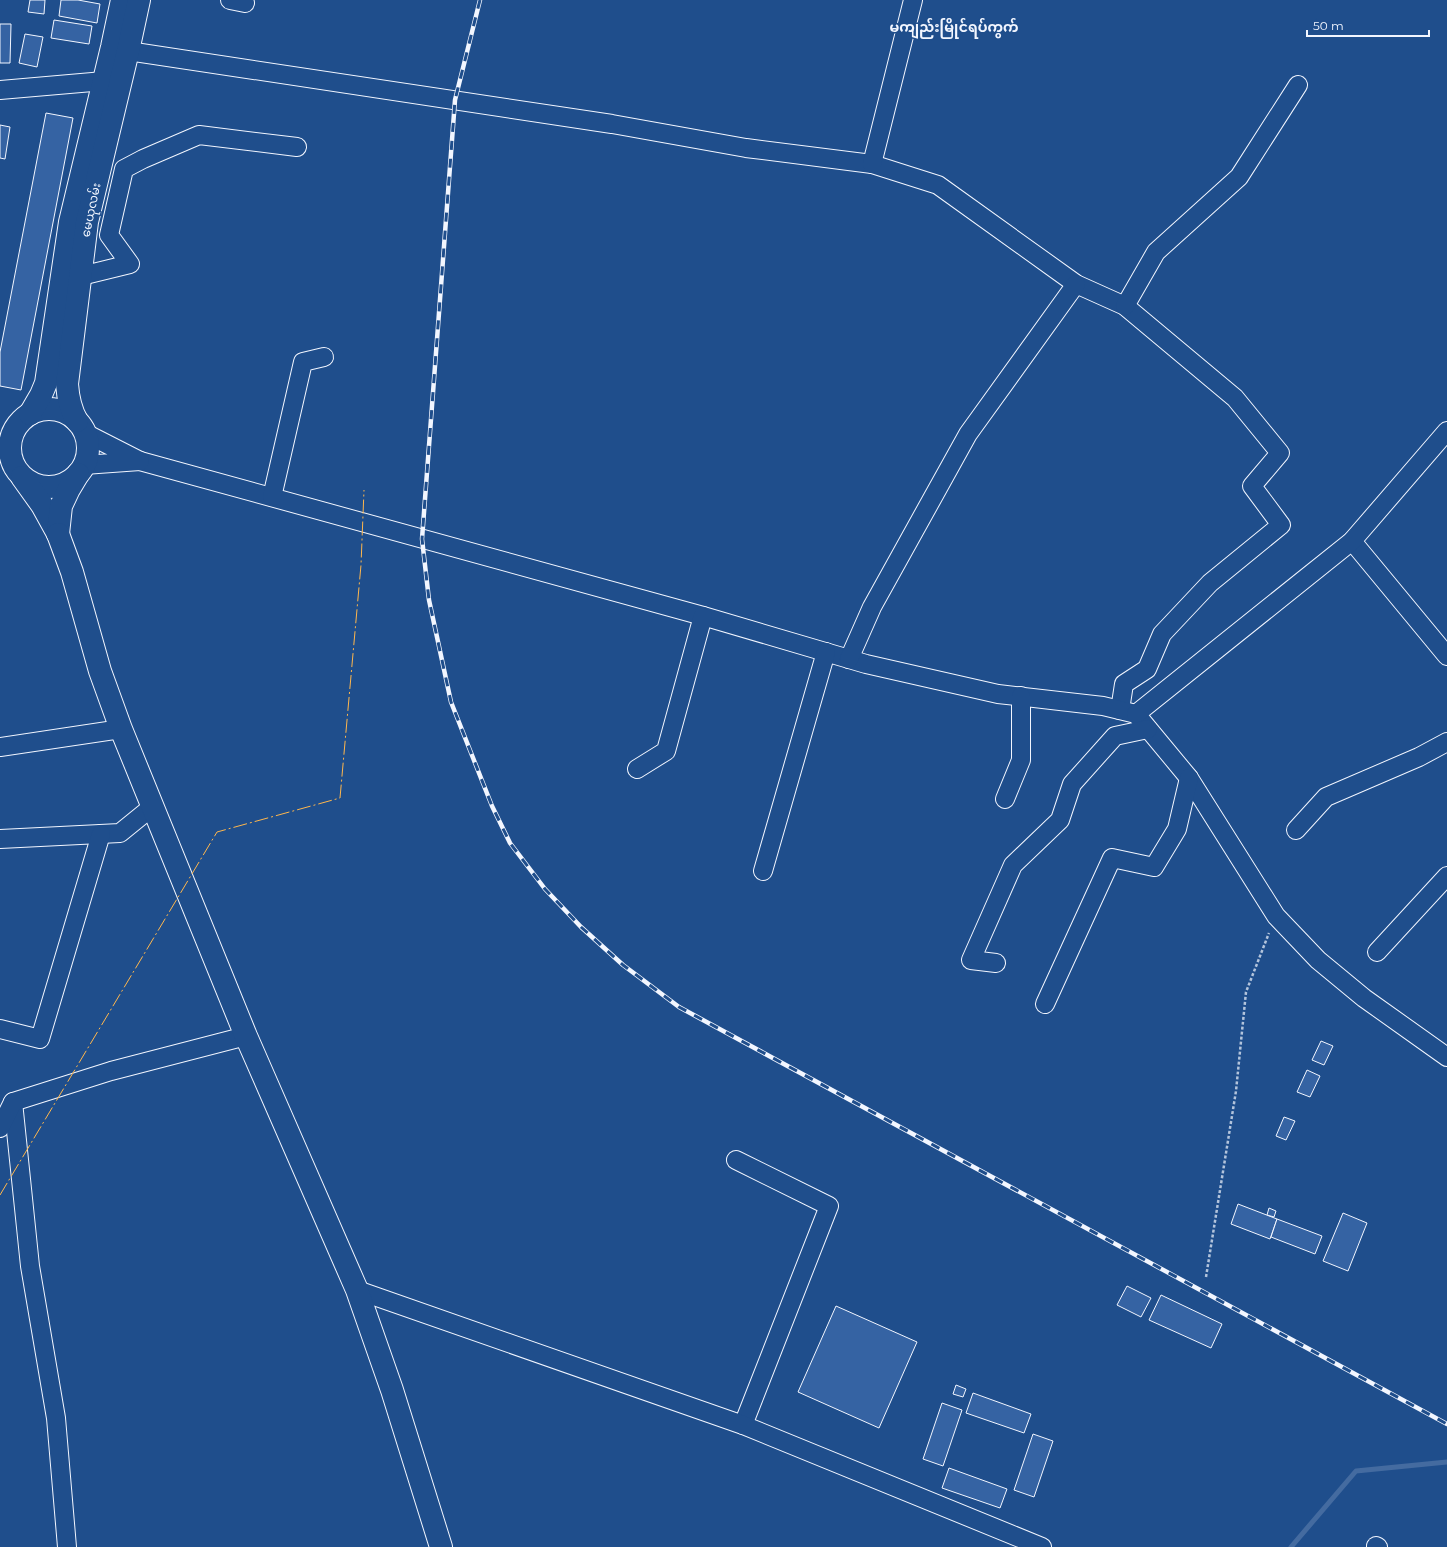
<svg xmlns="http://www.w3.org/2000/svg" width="1447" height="1547" font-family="Montserrat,'Noto Sans Myanmar',sans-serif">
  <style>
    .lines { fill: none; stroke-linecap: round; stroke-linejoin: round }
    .stream { stroke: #446ba0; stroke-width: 5 }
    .building { fill: #3563a3; stroke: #f2f6ff }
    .minor-casing { stroke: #f2f6ff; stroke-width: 20 }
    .major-casing { stroke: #f2f6ff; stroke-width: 24 }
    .highway-casing { stroke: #f2f6ff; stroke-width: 24 }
    .path { stroke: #b3c4dc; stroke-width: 2.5; stroke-dasharray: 3 2; stroke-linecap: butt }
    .minor { stroke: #1f4e8c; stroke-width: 18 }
    .major { stroke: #1f4e8c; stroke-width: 22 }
    .highway { stroke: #1f4e8c; stroke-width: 22 }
    .rail-casing { stroke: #f2f6ff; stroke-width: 4.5 }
    .rail { stroke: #1f4e8c; stroke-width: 3; stroke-dasharray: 9; stroke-linecap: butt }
    .power { stroke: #ffb74d; stroke-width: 1; stroke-dasharray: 14 3 2 3; stroke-linecap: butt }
    .labels { text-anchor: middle; stroke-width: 3; stroke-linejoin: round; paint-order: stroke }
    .street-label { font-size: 12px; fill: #f2f6ff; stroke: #1f4e8c }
    .quarter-label { font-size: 14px; font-weight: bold; fill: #f2f6ff; stroke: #1f4e8c }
  </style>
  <rect width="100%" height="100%" fill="#1f4e8c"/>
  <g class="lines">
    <polyline class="stream" points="1291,1547 1356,1471 1447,1462"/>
  </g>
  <g class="building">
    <polygon points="30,0 45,0 44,14 28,12"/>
    <polygon points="61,0 78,0 100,4 97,23 59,16"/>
    <polygon points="54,20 92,26 89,44 51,38"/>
    <polygon points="0,24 11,24 10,63 0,63"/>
    <polygon points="25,34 43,37 37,67 19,63"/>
    <polygon points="46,113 73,118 21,390 0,386 0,352"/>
    <polygon points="0,125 10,127 5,159 0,158"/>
    <polygon points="1321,1041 1333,1046 1324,1065 1312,1060"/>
    <polygon points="1307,1070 1320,1076 1310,1097 1297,1092"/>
    <polygon points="1284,1117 1295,1121 1286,1140 1276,1136"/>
    <polygon points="1238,1204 1277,1219 1270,1239 1231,1224"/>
    <polygon points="1269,1208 1276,1211 1274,1217 1267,1215"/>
    <polygon points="1343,1213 1367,1223 1348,1271 1323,1261"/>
    <polygon points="1277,1219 1322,1236 1315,1254 1271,1237"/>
    <polygon points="1127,1286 1151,1298 1141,1317 1117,1305"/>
    <polygon points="1161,1295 1222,1324 1211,1348 1149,1320"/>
    <polygon points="836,1306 917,1342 879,1428 798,1392"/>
    <polygon points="956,1385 966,1389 963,1397 953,1394"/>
    <polygon points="973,1393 1031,1414 1024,1433 966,1413"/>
    <polygon points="942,1403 962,1410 943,1466 923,1459"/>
    <polygon points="1033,1434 1053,1441 1034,1497 1014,1490"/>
    <polygon points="949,1468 1007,1489 1000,1508 942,1488"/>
  </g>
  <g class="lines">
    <g class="minor-casing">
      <g id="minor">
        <polyline points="230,0 245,3"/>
        <polyline points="128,51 612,124 746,148 872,164 938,185 1076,284 1125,306 1235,398 1280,453 1252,486 1281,525 1210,583 1162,634 1147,669 1124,684 1120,710"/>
        <polyline points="0,90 104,81"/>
        <polyline points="872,164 913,0"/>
        <polyline points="81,276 130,264 109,235 124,169 143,159 199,135 297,147"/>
        <polyline points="1125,306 1156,252 1239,177 1298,85"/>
        <polyline points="140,461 703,616 866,664 998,694 1103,706 1136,714 1189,778 1276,916 1318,960 1364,998 1447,1057"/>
        <polyline points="84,465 140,461 85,433"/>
        <polyline points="272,497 303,362 324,357"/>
        <polyline points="1352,541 1447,656"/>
        <polyline points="849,659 872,607 968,434 1076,284"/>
        <polyline points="1136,714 1352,541 1447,431"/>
        <polyline points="0,747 121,729"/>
        <polyline points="637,769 666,751 703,616"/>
        <polyline points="1005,799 1021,760 1021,696"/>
        <polyline points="1296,830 1326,797 1419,757 1447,742"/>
        <polyline points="0,839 120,833 152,807"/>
        <polyline points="763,871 826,652"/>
        <polyline points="1377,952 1447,876"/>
        <polyline points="996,963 971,960 1013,865 1060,820 1072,784 1115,736 1148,729"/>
        <polyline points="1045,1004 1112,858 1154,867 1177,829 1189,778"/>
        <polyline points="0,1029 40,1039 101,834"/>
        <polyline points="13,1102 30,1266 56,1418 67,1547"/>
        <polyline points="0,1128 13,1102 111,1071 246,1036"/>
        <polyline points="736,1160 829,1206 743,1425"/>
        <polyline points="357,1290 743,1425 1042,1547"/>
        <polyline points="1376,1546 1378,1547"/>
      </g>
    </g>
    <g class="major-casing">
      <g id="major">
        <circle cx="49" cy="448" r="39"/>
        <polyline points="30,414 41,395 46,383 70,222 112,47 122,0"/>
        <path d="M77 421C70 409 68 398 67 384L87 222 128 51 139 0"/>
        <polyline points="22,477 42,505 58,534"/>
        <polyline points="58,534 61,506 69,489 78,474"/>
      </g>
    </g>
    <g class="highway-casing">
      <polyline id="highway" points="58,534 72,572 100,671 121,729 246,1036 357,1290 392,1390 441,1547"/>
    </g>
    <polyline class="path" points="1206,1277 1236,1091 1246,992 1269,933"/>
    <use href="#minor" class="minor"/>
    <use href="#major" class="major"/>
    <use href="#highway" class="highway"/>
    <g class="rail-casing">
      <polyline id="rail" points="480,0 455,100 422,539 429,600 451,702 492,806 510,843 545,889 581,927 623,965 679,1007 1447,1424"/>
    </g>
    <use href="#rail" class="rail"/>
    <polyline class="power" points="0,1195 217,832 340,798 361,565 364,490"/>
  </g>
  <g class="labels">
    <g class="street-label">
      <text transform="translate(91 210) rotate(-78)" y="4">မေယုလမ်း</text>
    </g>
    <g class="quarter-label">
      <text x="954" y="32">မကျည်းမြိုင်ရပ်ကွက်</text>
    </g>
  </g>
  <path d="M1307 30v6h122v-6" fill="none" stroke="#f2f6ff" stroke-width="2"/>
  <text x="1313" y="30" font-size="12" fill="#f2f6ff" stroke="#1f4e8c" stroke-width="3" paint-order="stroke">50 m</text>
</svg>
